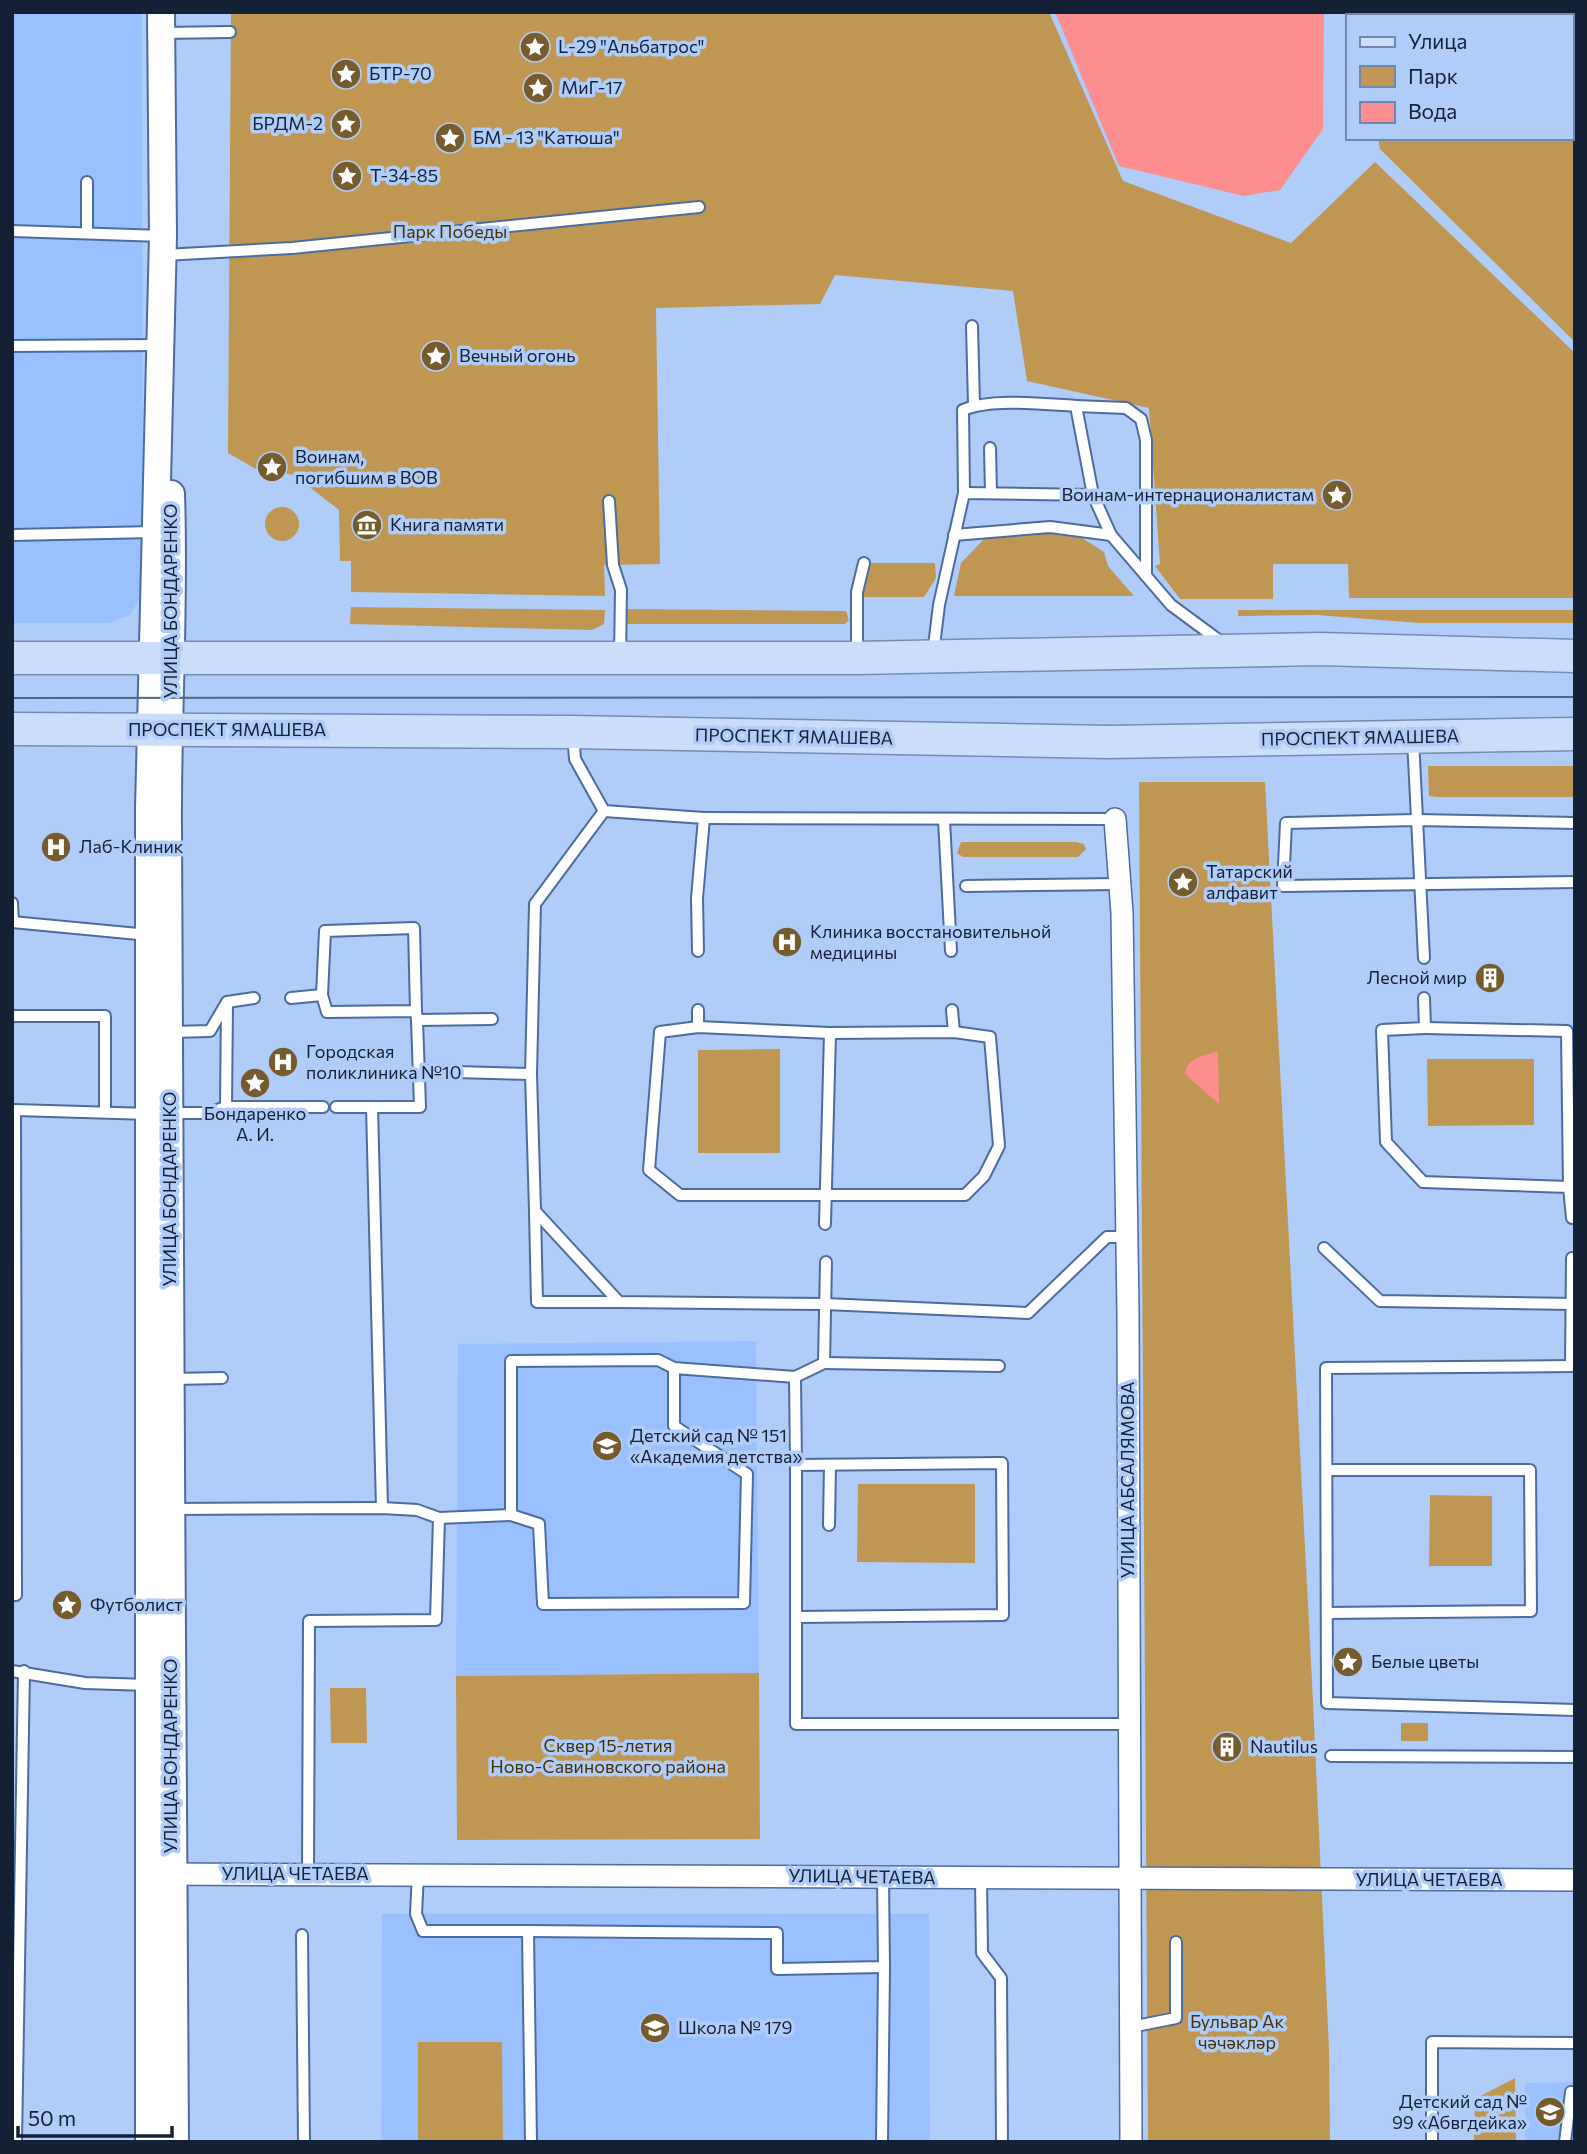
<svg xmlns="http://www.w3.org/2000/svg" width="1587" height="2154" font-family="Commissioner,sans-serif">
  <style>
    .built { fill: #9ac1ff }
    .green { fill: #bf9753 }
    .water { fill: #fc8e90 }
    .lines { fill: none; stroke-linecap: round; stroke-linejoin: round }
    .service-casing { stroke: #4c6c9e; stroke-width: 14 }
    .minor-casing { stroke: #4c6c9e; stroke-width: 24 }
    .tertiary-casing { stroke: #4c6c9e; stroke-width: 30 }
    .primary-casing { stroke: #738cb3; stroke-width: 35 }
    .service { stroke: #fff; stroke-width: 10 }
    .minor { stroke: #fff; stroke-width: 21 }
    .tertiary { stroke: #fff; stroke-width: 26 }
    .primary { stroke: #caddfa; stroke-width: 32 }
    .tram { stroke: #536685; stroke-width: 2 }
    .labels { text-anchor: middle; stroke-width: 7; stroke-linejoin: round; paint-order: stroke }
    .poi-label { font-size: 18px; fill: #132035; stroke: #b0ccf9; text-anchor: start }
    .park-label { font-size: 18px; fill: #473104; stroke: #b0ccf9 }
    .street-label { font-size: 18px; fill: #132035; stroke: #b0ccf9 }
  </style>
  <rect width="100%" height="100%" fill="#b0ccf9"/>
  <g class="built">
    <polygon points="12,12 142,12 143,593 130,615 109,623 12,623"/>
    <polygon points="756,1341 759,1673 456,1676 458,1344"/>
    <polygon points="382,1914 929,1914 930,2142 381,2142"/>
    <polygon points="1575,2082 1575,2142 1525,2142 1525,2083"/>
  </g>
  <g class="green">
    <polygon points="231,12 1049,12 1123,181 1291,243 1375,162 1575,353 1575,598 1349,598 1348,564 1273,564 1273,599 1180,599 1155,566 1160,564 1149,408 1027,381 1013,291 835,275 820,304 656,308 660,564 604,565 605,596 351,592 351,561 340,561 339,510 294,475 254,468 228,453"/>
    <polygon points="1362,12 1575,12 1575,342 1380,149 1378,138 1571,138 1571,16 1362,16"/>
    <circle cx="282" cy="524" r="17"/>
    <polygon points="1033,532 1082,538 1104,552 1108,566 1134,596 954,596 961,563 986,537"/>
    <polygon points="866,563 935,563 936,578 924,597 863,597"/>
    <polygon points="351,607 605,610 604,624 592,630 350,624"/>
    <polygon points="627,609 846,611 849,620 845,624 627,624"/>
    <polygon points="1238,610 1575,610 1575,623 1419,623 1317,615 1238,616"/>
    <polygon points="1428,766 1575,766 1575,797 1436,797 1429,796"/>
    <polygon points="1139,782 1265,782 1312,1681 1329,2049 1330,2142 1148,2142"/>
    <polygon points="961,842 1076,842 1084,844 1086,849 1078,857 963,857 957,853"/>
    <polygon points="780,1049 780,1153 698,1153 698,1050"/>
    <polygon points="1427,1059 1534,1059 1534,1125 1428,1126"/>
    <polygon points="858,1484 975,1484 975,1563 857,1562"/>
    <polygon points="1430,1495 1492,1496 1492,1566 1429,1566"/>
    <polygon points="759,1673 760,1839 457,1840 456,1676"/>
    <polygon points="330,1688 366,1688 367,1743 331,1743"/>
    <rect x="1401" y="1723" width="27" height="18"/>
    <polygon points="418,2042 502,2042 503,2142 418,2142"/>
    <polygon points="1515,2078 1516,2142 1474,2142 1475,2099"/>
  </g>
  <g class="water">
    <polygon points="1055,12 1324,12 1323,129 1280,190 1244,196 1119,166"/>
    <path d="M1218 1051 1219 1104 1185 1074C1186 1058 1204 1056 1218 1051Z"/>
  </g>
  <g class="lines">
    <g class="service-casing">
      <g id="service">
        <polyline points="161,33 230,32"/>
        <polyline points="87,182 87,233"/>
        <polyline points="12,231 163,236"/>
        <polyline points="164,255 292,248 699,207"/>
        <polyline points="972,326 974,405"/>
        <polyline points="12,346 160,345"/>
        <polyline points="1076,406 1126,408 1141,419 1146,440 1146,576"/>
        <polyline points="990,448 991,493"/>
        <path d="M964 493 963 410C991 398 1045 404 1076 406L1093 495"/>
        <polyline points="609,501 613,565 621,590 620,656"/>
        <polyline points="12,535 154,532"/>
        <polyline points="954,535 1050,527 1111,535"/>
        <polyline points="857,654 857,592 864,563"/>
        <polyline points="933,654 939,605 964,493 1093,495 1111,535 1171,605 1224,644"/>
        <polyline points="573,734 575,759 604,811 535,904 531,1074 535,1211 619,1302 825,1304 1028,1313 1107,1237 1127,1237"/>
        <polyline points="1413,739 1424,958"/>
        <polyline points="604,811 704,818 697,898 698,951"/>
        <polyline points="704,818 1115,819"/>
        <polyline points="944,820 951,951"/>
        <polyline points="1575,823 1415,820 1286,823 1283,886 1575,882"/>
        <polyline points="966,886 1119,884"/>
        <polyline points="12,903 13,922"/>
        <polyline points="12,922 149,935"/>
        <polyline points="291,998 322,995"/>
        <polyline points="1424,998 1425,1028 1382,1030 1386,1142 1423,1182 1569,1187 1572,1218"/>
        <polyline points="227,1002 254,998"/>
        <polyline points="698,1010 698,1027"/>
        <polyline points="952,1010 954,1032"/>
        <polyline points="12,1016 105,1016 105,1112"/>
        <polyline points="417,1020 492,1019"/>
        <polygon points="698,1027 830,1033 954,1032 990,1037 999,1146 984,1176 965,1195 680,1195 649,1170 660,1032"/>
        <polyline points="1425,1028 1567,1031 1569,1187 1575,1187"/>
        <polyline points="171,1032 210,1031 227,1002 226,1107"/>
        <polyline points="419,1071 531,1074"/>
        <polyline points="336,1107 420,1107 417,1020 416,1011 327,1012 322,995 325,931 414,928 416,1011"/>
        <polyline points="372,1107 382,1508"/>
        <polyline points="169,1113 208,1113 226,1107 323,1107"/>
        <polyline points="535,1211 537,1302 619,1302"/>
        <polyline points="825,1224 830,1033"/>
        <polyline points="1324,1248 1380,1301 1575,1304"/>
        <polyline points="824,1363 999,1366"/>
        <polyline points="1571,1366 1572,1258"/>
        <polyline points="1575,1366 1326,1368 1327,1703 1575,1710"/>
        <polyline points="674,1368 674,1426 747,1474 744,1603 543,1604 539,1524 511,1515 511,1361 658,1360 674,1368 795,1377"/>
        <polyline points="173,1379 222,1378"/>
        <polyline points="796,1465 795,1377 824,1363 826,1262"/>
        <polyline points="1327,1470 1530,1470 1531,1611 1327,1613"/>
        <polyline points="171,1509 382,1508 417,1510 439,1518 436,1620 309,1621 308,1874"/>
        <polyline points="439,1518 511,1515"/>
        <polyline points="829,1525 830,1465"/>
        <polyline points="12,1595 16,1595 15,1110 150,1114"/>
        <polyline points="796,1617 1003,1615 1002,1463 796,1465 796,1724 1129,1724"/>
        <polyline points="12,1671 85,1683 148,1685"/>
        <polyline points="1331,1756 1575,1757"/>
        <polyline points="418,1874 416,1914 423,1931 528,1931 531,2142"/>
        <polyline points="981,1879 982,1953 1001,1978 1002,2142"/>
        <polyline points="528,1931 777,1933 777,1969 884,1967 883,1877"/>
        <polyline points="302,1935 304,2142"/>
        <polyline points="1131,2027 1176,2018 1176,1942"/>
        <polyline points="16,2142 24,1671"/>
        <polyline points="882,2142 884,1967"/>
        <polyline points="1432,2142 1432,2042 1575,2043"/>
        <polyline points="1565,2142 1571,2092 1575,2092"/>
      </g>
    </g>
    <g class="minor-casing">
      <g id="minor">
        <polyline points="1115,819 1122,913 1128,1312 1131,2142"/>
        <polyline points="159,1874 1575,1880"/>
      </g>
    </g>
    <g class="tertiary-casing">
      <g id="tertiary">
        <path d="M171 494C175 607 167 720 168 833 173 1269 169 1706 175 2142"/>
        <polyline points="149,2142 149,809 163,236 161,12"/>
      </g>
    </g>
    <g class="primary-casing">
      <g id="primary">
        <polyline points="12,658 857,658 1320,649 1575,656"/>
        <polyline points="12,729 573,732 1108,742 1575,734"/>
      </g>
    </g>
    <use href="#service" class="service"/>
    <use href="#minor" class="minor"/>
    <use href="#tertiary" class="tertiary"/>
    <use href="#primary" class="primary"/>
    <polyline class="tram" points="12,698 1575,697"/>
  </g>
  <defs>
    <g id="sight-disc" transform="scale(1.575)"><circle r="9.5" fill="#765b2d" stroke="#b0ccf9"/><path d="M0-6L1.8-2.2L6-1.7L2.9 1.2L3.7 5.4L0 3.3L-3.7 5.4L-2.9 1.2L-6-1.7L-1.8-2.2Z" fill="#fff"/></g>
    <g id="museum-disc" transform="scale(1.575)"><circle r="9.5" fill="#765b2d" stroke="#b0ccf9"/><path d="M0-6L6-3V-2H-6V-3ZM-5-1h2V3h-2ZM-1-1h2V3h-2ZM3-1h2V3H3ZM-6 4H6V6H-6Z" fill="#fff"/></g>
    <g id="hospital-disc" transform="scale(1.575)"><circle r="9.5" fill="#765b2d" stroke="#b0ccf9"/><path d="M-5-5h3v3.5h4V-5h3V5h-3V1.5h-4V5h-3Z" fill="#fff"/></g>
    <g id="building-disc" transform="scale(1.575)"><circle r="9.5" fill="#765b2d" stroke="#b0ccf9"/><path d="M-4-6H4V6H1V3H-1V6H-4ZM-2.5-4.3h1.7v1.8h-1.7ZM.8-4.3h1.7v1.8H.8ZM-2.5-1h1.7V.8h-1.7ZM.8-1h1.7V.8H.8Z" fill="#fff"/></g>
    <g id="school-disc" transform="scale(1.575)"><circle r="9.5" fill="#765b2d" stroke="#b0ccf9"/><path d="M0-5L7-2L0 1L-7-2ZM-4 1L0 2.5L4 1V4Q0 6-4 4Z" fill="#fff"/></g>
  </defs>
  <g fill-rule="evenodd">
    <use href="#sight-disc" x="535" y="47"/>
    <use href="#sight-disc" x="346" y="74"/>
    <use href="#sight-disc" x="538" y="88"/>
    <use href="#sight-disc" x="346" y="124"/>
    <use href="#sight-disc" x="450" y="138"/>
    <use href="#sight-disc" x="347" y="176"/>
    <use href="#sight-disc" x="436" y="356"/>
    <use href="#sight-disc" x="272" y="467"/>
    <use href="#sight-disc" x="1337" y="495"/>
    <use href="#museum-disc" x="367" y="525"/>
    <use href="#hospital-disc" x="56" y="847"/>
    <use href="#sight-disc" x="1183" y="882"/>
    <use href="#hospital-disc" x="787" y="942"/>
    <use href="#building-disc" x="1490" y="978"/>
    <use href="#hospital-disc" x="283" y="1062"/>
    <use href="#sight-disc" x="255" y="1083"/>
    <use href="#school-disc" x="607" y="1446"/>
    <use href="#sight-disc" x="67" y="1605"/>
    <use href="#sight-disc" x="1348" y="1662"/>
    <use href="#building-disc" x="1227" y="1747"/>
    <use href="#school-disc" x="655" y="2028"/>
    <use href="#school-disc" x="1550" y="2112"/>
  </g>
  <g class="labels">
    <g class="poi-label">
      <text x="558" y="53">L-29 "Альбатрос"</text>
      <text x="369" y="80">БТР-70</text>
      <text x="561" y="94">МиГ-17</text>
      <text x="323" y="130" text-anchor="end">БРДМ-2</text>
      <text x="473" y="144">БМ - 13 "Катюша"</text>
      <text x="370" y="182">Т-34-85</text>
      <text x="459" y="362">Вечный огонь</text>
      <text x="295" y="463">Воинам,<tspan x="295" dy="21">погибшим в ВОВ</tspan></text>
      <text x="1314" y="501" text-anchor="end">Воинам-интернационалистам</text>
      <text x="390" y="531">Книга памяти</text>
      <text x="79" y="853">Лаб-Клиник</text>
      <text x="1206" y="878">Татарский<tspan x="1206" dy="21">алфавит</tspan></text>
      <text x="810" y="938">Клиника восстановительной<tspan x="810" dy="21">медицины</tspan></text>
      <text x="1467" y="984" text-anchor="end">Лесной мир</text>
      <text x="306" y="1058">Городская<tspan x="306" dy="21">поликлиника №10</tspan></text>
      <text x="255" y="1120" text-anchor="middle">Бондаренко<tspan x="255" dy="21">А. И.</tspan></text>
      <text x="630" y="1442">Детский сад № 151<tspan x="630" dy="21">«Академия детства»</tspan></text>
      <text x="90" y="1611">Футболист</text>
      <text x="1371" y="1668">Белые цветы</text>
      <text x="1250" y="1753">Nautilus</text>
      <text x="678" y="2034">Школа № 179</text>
      <text x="1527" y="2108" text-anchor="end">Детский сад №<tspan x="1527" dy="21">99 «Абвгдейка»</tspan></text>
    </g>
    <g class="park-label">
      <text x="450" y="238">Парк Победы</text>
      <text x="608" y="1752">Сквер 15-летия<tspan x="608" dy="21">Ново-Савиновского района</tspan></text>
      <text x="1237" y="2028">Бульвар Ак<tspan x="1237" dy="21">чәчәкләр</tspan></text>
    </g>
    <g class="street-label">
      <text transform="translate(171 601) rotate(-90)" y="6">УЛИЦА БОНДАРЕНКО</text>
      <text x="227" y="736">ПРОСПЕКТ ЯМАШЕВА</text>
      <text transform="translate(794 737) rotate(1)" y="6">ПРОСПЕКТ ЯМАШЕВА</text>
      <text transform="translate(1360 738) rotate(-1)" y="6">ПРОСПЕКТ ЯМАШЕВА</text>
      <text transform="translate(170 1189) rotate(-90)" y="6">УЛИЦА БОНДАРЕНКО</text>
      <text transform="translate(1128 1480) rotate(-90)" y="6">УЛИЦА АБСАЛЯМОВА</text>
      <text transform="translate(171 1756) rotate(-90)" y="6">УЛИЦА БОНДАРЕНКО</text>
      <text x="295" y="1880">УЛИЦА ЧЕТАЕВА</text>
      <text transform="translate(862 1877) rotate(1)" y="6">УЛИЦА ЧЕТАЕВА</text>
      <text x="1429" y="1886">УЛИЦА ЧЕТАЕВА</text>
    </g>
  </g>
  <rect width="1587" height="2154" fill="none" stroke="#132035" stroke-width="28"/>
  <rect x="1346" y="14" width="228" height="126" fill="#b0ccf9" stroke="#7187ab" stroke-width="2"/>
  <rect x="1360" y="37" width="35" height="10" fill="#caddfa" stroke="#7187ab" stroke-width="2"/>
  <text x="1408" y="49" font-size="21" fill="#132035">Улица</text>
  <rect x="1360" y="66" width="35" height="21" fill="#bf9753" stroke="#7187ab" stroke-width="2"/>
  <text x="1408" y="84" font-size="21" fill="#132035">Парк</text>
  <rect x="1360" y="102" width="35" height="21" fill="#fc8e90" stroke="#7187ab" stroke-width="2"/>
  <text x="1408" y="119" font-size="21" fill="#132035">Вода</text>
  <path d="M18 2126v10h154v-10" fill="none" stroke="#132035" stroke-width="3.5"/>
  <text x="28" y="2126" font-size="21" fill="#132035" stroke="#b0ccf9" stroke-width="5" paint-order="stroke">50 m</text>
</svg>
